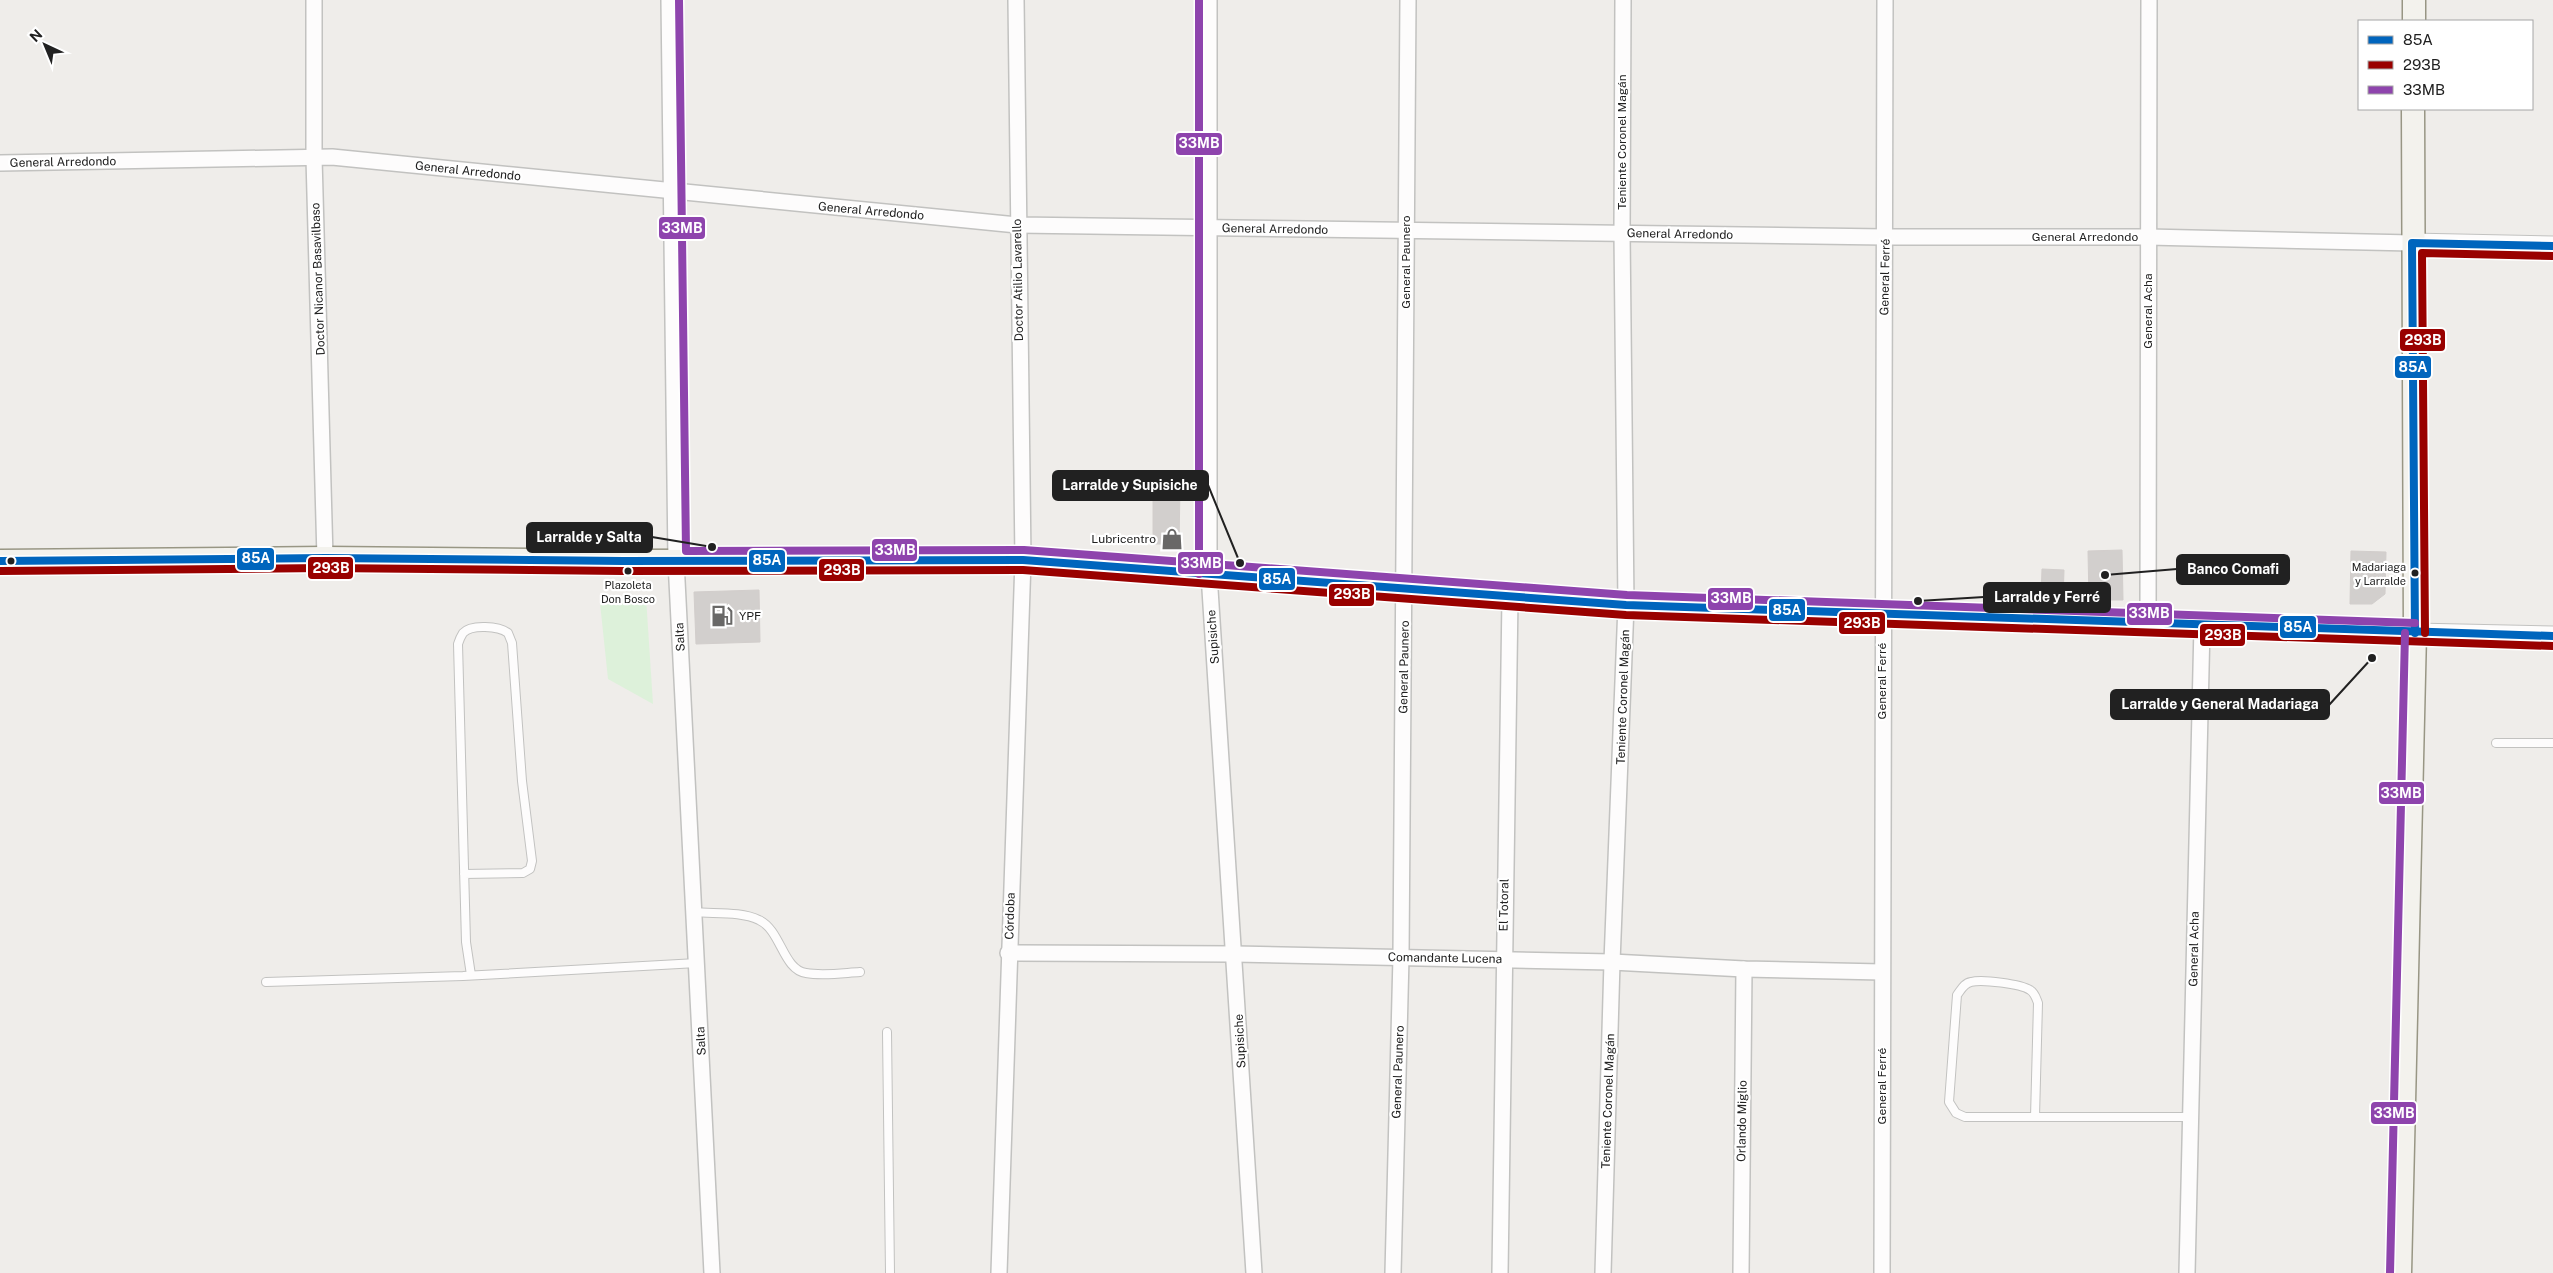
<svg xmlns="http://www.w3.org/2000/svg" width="2553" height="1273" font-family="'Public Sans',sans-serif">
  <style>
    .park { fill: #ddf1da }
    .building { fill: #d2cfcd; stroke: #d2cecc }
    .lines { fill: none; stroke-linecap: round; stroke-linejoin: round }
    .service-casing { stroke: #c2c2c0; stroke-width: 10 }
    .minor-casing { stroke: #c2c2c0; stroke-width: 18 }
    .tertiary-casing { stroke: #c2c2c0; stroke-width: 21 }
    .secondary-casing { stroke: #989684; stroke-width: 25 }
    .service { stroke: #fdfcfc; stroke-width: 8 }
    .minor { stroke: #fdfcfc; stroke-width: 15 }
    .tertiary { stroke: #fdfcfc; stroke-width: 19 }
    .secondary { stroke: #f3f2ed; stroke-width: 22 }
    .bus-1-casing { stroke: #fff; stroke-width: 11 }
    .bus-2-casing { stroke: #fff; stroke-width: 11 }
    .bus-3-casing { stroke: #fff; stroke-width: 11 }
    .bus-1 { stroke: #0065bd; stroke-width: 8 }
    .bus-2 { stroke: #990100; stroke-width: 8 }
    .bus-3 { stroke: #8e44ad; stroke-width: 8 }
    .bus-dot { fill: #212121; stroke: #fff; stroke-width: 2 }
    .labels { text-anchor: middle; stroke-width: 4.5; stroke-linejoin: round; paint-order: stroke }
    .bus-label { font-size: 11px; fill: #212121; stroke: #fff; text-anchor: end }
    .street-label { font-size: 12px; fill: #212121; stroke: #fff }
    .poi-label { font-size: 12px; fill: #212121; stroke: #fff; text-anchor: end }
    .leader { fill: none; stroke: #212121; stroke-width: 2 }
    .callout-dot { fill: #212121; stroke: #fff; stroke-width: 2 }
    .callout { fill: #212121; stroke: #212121; stroke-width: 2 }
    .callout-label { font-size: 14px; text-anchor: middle; font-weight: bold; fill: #fff }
    .line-badge { stroke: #fff; stroke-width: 2 }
    .badge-label { font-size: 14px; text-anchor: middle; font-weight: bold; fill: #fff }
  </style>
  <rect width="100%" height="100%" fill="#efedea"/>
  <polygon class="park" points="646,597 653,704 608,679 600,603"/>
  <g class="building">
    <polygon points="1153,488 1180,488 1179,544 1153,544"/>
    <polygon points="2122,550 2123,600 2089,600 2088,551"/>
    <polygon points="2351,551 2386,552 2385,594 2372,604 2350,604"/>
    <polygon points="2042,569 2064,570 2063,600 2041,598"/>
    <polygon points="759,590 760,642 696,644 694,592"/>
  </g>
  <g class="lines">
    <g class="service-casing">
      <g id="service">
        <polyline points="2496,743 2553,743"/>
        <path d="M464 874 523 873 530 869 532 861 522 781 512 643 508 633C499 626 471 624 463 633 461 636 459 641 458 644L466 942 471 975"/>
        <path d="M694 912C714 914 741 911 759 920 781 930 783 970 806 973 823 976 843 973 860 972"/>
        <polyline points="266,982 463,976 697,963"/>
        <polyline points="887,1032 890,1273"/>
        <path d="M2035 1117 2038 1003C2036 998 2035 993 2030 990 2021 984 1982 979 1971 982 1964 983 1961 990 1957 995L1949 1102 1956 1113 1965 1117H2191"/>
      </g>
    </g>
    <g class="minor-casing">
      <g id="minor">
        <polyline points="314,0 314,158 325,558"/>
        <polyline points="669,0 676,561 712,1273"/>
        <polyline points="1209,0 1209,574 1254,1273"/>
        <polyline points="0,163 332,157 1017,225 1885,237 2148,237 2412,243"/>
        <polyline points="2148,623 2149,0"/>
        <polyline points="1008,953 1235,954 1612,962 1744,969 1882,972"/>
        <polyline points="999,1273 1023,560 1016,0"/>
        <polyline points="1393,1273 1401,957 1408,0"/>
        <polyline points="1500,1273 1510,598"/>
        <polyline points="1603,1273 1612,962 1626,605 1622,233 1623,0"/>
        <polyline points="1741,1273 1744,969"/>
        <polyline points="1882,1273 1885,0"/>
        <polyline points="2187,1273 2202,626"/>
      </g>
    </g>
    <g class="tertiary-casing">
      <g id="tertiary">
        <polyline points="2412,243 2553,246"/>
        <polyline points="2415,633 2553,636"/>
      </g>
    </g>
    <g class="secondary-casing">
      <g id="secondary">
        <polyline points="2414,21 2414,0"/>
        <polyline points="0,561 325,558 623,561 1023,560 1405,590 1626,605 2415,633"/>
        <polyline points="2400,1273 2415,633 2413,109"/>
      </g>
    </g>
    <use href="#service" class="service"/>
    <use href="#minor" class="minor"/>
    <use href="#tertiary" class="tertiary"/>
    <use href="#secondary" class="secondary"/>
    <g class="bus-1-casing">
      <g id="bus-1">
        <polyline points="0,561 325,558 623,561 1023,560 1626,605 2553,636"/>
        <polyline points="2415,633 2412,243 2553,246"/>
      </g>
    </g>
    <g class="bus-2-casing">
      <g id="bus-2">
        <polyline points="0,571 325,568 623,571 1023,570 1626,615 2553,646"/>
        <polyline points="2425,633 2422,253 2553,256"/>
      </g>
    </g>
    <g class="bus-3-casing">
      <g id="bus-3">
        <polyline points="679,0 686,551 1024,550 1627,595 2415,623"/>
        <polyline points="1199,0 1199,574"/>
        <polyline points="2390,1273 2405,633"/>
      </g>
    </g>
    <use href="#bus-1" class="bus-1"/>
    <use href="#bus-2" class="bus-2"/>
    <use href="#bus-3" class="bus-3"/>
  </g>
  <defs>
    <g id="shop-bare" transform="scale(1.725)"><path d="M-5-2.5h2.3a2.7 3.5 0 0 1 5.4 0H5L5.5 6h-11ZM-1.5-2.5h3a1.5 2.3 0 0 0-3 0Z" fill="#696867" stroke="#fff" stroke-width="2.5" paint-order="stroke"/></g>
    <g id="fuel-bare" transform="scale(1.725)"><path d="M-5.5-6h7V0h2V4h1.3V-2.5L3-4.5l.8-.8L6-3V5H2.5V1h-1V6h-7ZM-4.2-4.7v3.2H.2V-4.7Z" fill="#696867" stroke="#fff" stroke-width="2.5" paint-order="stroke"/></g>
  </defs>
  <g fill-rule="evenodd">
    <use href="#shop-bare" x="1172" y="539"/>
    <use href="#fuel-bare" x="722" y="616"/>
  </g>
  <g class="bus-dot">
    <circle cx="11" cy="561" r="4.5"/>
    <circle cx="628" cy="571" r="4.5"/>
    <circle cx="2415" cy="573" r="4.5"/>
  </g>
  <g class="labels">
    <g class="bus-label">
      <text x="2406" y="571">Madariaga<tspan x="2406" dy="14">y Larralde</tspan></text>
      <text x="628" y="589" text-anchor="middle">Plazoleta<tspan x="628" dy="14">Don Bosco</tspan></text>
    </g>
    <g class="street-label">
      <text transform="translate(1622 142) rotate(-90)" y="4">Teniente Coronel Magán</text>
      <text transform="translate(63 162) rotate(-1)" y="4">General Arredondo</text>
      <text transform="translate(468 171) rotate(6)" y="4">General Arredondo</text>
      <text transform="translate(871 211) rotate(5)" y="4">General Arredondo</text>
      <text transform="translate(1275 229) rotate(1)" y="4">General Arredondo</text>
      <text transform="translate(1680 234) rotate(1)" y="4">General Arredondo</text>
      <text x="2085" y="241">General Arredondo</text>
      <text transform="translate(1406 262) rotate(-90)" y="4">General Paunero</text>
      <text transform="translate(1885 277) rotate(-89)" y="4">General Ferré</text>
      <text transform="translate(318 279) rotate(-92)" y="4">Doctor Nicanor Basavilbaso</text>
      <text transform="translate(1018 280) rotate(-91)" y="4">Doctor Atilio Lavarello</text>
      <text transform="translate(2148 311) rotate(-90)" y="4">General Acha</text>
      <text transform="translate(680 637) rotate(-93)" y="4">Salta</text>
      <text transform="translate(1213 637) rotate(-94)" y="4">Supisiche</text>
      <text transform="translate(1404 667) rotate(-89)" y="4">General Paunero</text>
      <text transform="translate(1882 681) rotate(-90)" y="4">General Ferré</text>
      <text transform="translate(1623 697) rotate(-88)" y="4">Teniente Coronel Magán</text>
      <text transform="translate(1504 905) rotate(-89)" y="4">El Totoral</text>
      <text transform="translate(1010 916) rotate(-88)" y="4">Córdoba</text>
      <text transform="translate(2194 949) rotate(-89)" y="4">General Acha</text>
      <text transform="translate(1445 958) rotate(1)" y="4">Comandante Lucena</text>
      <text transform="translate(701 1041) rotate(-93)" y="4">Salta</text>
      <text transform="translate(1240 1041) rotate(-93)" y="4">Supisiche</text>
      <text transform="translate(1398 1072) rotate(-88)" y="4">General Paunero</text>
      <text transform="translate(1882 1086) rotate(-90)" y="4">General Ferré</text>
      <text transform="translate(1608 1101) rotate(-88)" y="4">Teniente Coronel Magán</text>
      <text transform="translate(1742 1121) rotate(-89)" y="4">Orlando Miglio</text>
    </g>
    <g class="poi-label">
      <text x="1156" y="543">Lubricentro</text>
      <text x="739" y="620" text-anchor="start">YPF</text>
    </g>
  </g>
  <path class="leader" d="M1240 563L1208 485M712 547L652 537M2105 575L2177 569M1918 601L1984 597M2372 658L2329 705"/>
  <g class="callout-dot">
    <circle cx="1240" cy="563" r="5"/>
    <circle cx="712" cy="547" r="5"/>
    <circle cx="2105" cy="575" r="5"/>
    <circle cx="1918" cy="601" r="5"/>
    <circle cx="2372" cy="658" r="5"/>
  </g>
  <g class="callout">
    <rect x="1053" y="471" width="155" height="29" rx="5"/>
    <rect x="527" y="523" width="125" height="29" rx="5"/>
    <rect x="2177" y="555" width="112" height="29" rx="5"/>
    <rect x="1984" y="583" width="126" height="29" rx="5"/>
    <rect x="2111" y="690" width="218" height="29" rx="5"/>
  </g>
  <g class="callout-label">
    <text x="1130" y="490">Larralde y Supisiche</text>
    <text x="589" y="542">Larralde y Salta</text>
    <text x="2233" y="574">Banco Comafi</text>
    <text x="2047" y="602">Larralde y Ferré</text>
    <text x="2220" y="709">Larralde y General Madariaga</text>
  </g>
  <g class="line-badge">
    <rect x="1175" y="132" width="48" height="24" rx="5" fill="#8e44ad"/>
    <rect x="658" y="216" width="48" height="24" rx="5" fill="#8e44ad"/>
    <rect x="2399" y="328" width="47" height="24" rx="5" fill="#990100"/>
    <rect x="2394" y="355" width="38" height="24" rx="5" fill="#0065bd"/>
    <rect x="871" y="538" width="47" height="24" rx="5" fill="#8e44ad"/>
    <rect x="236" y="547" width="39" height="24" rx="5" fill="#0065bd"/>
    <rect x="748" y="549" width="38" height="24" rx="5" fill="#0065bd"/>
    <rect x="1177" y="551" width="47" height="24" rx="5" fill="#8e44ad"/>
    <rect x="307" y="556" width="47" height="24" rx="5" fill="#990100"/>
    <rect x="818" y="558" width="47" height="24" rx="5" fill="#990100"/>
    <rect x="1258" y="567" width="38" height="24" rx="5" fill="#0065bd"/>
    <rect x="1328" y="583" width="47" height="24" rx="5" fill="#990100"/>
    <rect x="1707" y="587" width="47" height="24" rx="5" fill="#8e44ad"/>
    <rect x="1768" y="598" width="38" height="24" rx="5" fill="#0065bd"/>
    <rect x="2126" y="602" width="47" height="24" rx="5" fill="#8e44ad"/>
    <rect x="1838" y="611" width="48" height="24" rx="5" fill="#990100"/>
    <rect x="2279" y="615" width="38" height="24" rx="5" fill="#0065bd"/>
    <rect x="2199" y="623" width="47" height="24" rx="5" fill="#990100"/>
    <rect x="2378" y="781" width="47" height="24" rx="5" fill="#8e44ad"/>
    <rect x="2370" y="1101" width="47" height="24" rx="5" fill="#8e44ad"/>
  </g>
  <g class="badge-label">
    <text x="1199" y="148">33MB</text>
    <text x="682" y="233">33MB</text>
    <text x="2423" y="345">293B</text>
    <text x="2413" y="372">85A</text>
    <text x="895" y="555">33MB</text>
    <text x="256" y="563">85A</text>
    <text x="767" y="565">85A</text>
    <text x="1201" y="568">33MB</text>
    <text x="331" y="573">293B</text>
    <text x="842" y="575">293B</text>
    <text x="1277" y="584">85A</text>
    <text x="1352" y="599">293B</text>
    <text x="1731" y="603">33MB</text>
    <text x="1787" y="615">85A</text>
    <text x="2149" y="618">33MB</text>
    <text x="1862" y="628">293B</text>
    <text x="2298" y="632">85A</text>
    <text x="2223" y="640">293B</text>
    <text x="2401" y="798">33MB</text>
    <text x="2394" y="1118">33MB</text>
  </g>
  <rect x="2358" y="20" width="175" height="90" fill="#ffffff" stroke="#a6a6a6"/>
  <rect x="2368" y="36" width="25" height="8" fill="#0065bd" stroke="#a6a6a6"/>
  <text x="2403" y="45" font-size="15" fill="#212121">85A</text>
  <rect x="2368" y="61" width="25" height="8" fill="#990100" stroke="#a6a6a6"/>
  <text x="2403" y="70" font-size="15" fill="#212121">293B</text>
  <rect x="2368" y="86" width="25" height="8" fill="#8e44ad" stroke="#a6a6a6"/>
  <text x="2403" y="95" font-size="15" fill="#212121">33MB</text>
  <g transform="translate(45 45) rotate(316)" stroke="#ffffff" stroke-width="4" paint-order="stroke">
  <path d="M0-4L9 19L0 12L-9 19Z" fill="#212121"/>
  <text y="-8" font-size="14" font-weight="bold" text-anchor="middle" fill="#212121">N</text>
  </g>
</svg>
